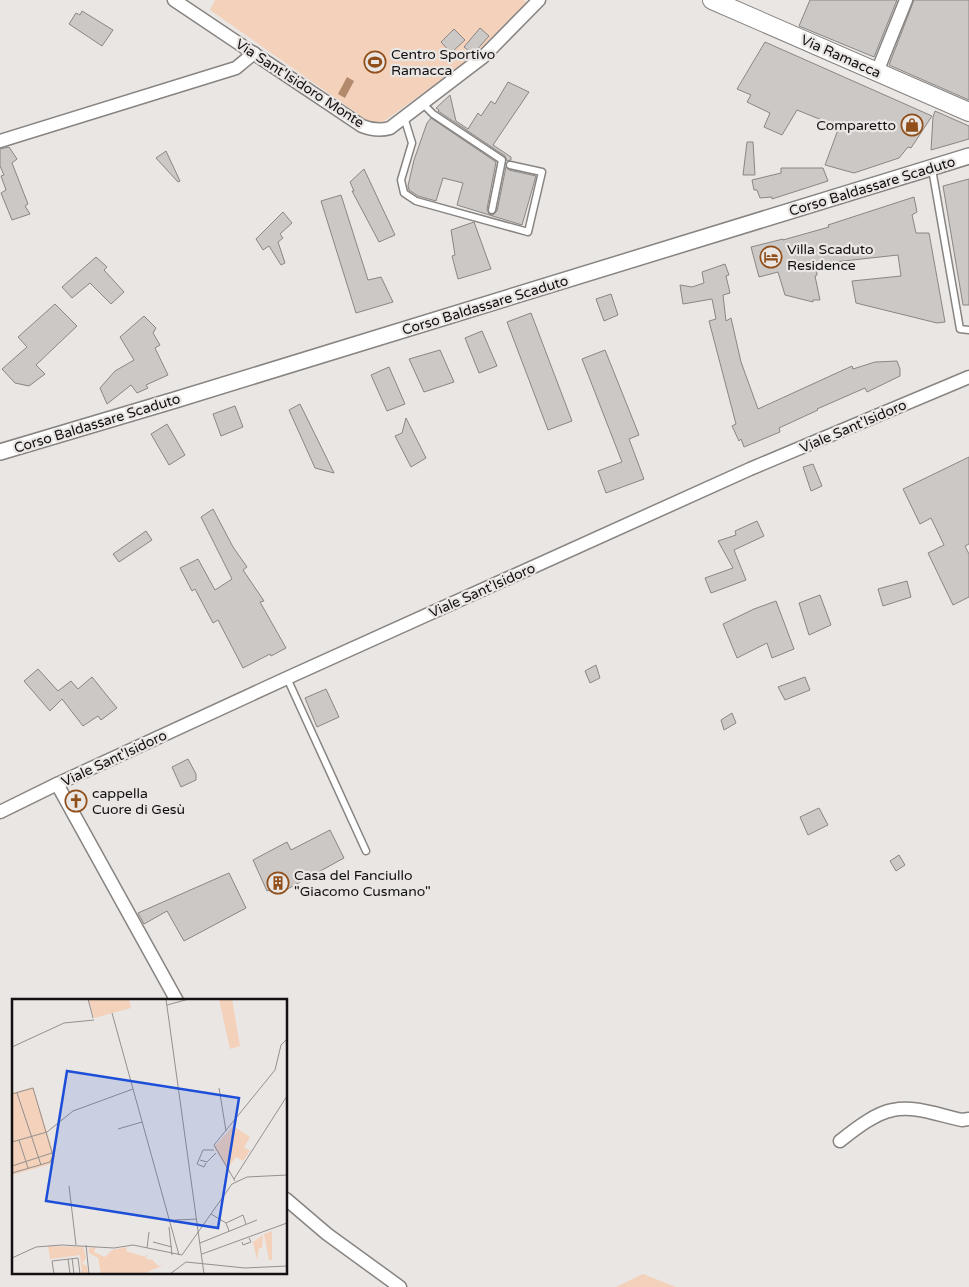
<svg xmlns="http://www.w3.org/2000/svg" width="969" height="1287" font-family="'Varela Round',sans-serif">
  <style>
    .green { fill: #f3d1ba }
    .water { fill: #b3896c }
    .building { fill: #cbc8c5; stroke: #8a8684 }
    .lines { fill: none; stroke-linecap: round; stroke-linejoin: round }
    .service-casing { stroke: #878481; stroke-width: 9 }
    .minor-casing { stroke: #878481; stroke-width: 15 }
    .tertiary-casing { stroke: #878481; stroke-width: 18 }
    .secondary-casing { stroke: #878481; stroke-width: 20 }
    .service { stroke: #fff; stroke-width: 6 }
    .minor { stroke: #fff; stroke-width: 12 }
    .tertiary { stroke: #fff; stroke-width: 15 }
    .secondary { stroke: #fff; stroke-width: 18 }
    .labels { text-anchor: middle; stroke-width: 4.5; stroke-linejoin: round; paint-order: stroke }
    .poi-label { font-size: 14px; fill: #121010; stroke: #eae6e4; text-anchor: start }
    .street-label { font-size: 14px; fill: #121010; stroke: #eae6e4 }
    .inset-road { fill: none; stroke: #94908f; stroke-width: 1 }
    .view { fill: #1d4ed8; fill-opacity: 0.15; stroke: #1d4ed8; stroke-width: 2.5 }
    .inset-edge { fill: none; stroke: #121010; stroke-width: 2.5 }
  </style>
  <rect width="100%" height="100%" fill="#eae6e4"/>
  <g class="green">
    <polygon points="215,0 523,0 527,2 473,57 380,124 371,123 210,10"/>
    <polygon points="643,1274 676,1287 616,1287"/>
  </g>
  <polygon class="water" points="347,77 354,81 345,98 338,94"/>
  <g class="building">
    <polygon points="810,0 897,0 874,57 799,26"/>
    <polygon points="914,0 969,0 969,100 889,65"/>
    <polygon points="82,11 113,30 102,46 69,24 76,13 80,15"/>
    <polygon points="480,28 489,36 473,54 464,47"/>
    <polygon points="454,29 465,40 451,53 441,42"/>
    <polygon points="765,42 932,116 911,148 908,147 899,158 854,173 825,165 839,127 797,110 782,135 764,127 770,113 747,102 751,95 737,89"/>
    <polygon points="508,82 529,92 493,145 511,157 511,160 507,161 505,156 438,111 439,110 436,108 450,95 456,121 468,129 478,113 481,116 491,101 495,104"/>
    <polygon points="935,111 969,126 969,139 931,150 933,117"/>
    <polygon points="431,118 496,162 487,209 489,214 493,215 497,211 506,167 509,170 536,176 522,225 457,205 463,183 443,178 436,201 418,196 409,190 408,186 414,160 427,123"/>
    <polygon points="747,142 753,142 755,175 743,175"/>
    <polygon points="9,147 17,159 12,163 28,204 25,206 30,214 12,220 1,193 6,190 1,176 4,175 0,166 0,149"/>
    <polygon points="166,151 180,181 178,182 156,158"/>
    <polygon points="781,168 823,168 828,181 772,199 772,197 760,198 757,190 754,190 752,180 781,173"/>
    <polygon points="364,169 395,235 379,242 352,191 354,191 350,182"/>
    <polygon points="969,179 969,305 963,305 943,186"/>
    <polygon points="341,195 368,280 381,277 393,302 356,313 321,201"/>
    <polygon points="914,197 917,212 912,215 916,233 929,233 945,322 937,323 856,303 852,281 901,276 898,255 816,264 817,275 815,276 820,300 813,300 813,302 785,295 778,272 759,277 751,247 783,239 783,240 829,227 828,225"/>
    <polygon points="283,212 292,223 280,234 283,238 278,242 285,263 281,265 269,246 263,250 256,239"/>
    <polygon points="474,222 491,269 458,279 452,256 455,255 451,230"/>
    <polygon points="96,257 107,267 104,270 124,292 111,304 90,283 72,298 62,287"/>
    <polygon points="725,264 729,275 726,276 730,293 723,295 726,321 731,318 741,362 758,409 852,366 853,369 875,362 897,361 900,369 900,376 867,392 865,388 817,409 818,410 779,428 780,432 744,447 741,439 739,441 732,426 736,424 709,321 716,319 712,299 683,304 680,285 692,287 704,283 702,272"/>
    <polygon points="611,294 618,315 604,321 596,299"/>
    <polygon points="55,304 77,326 36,365 45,374 29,386 15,383 2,369 27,347 18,337"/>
    <polygon points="531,313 572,421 548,430 507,322"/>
    <polygon points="144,316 156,328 153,333 160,345 155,348 168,375 146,385 148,388 137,393 131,385 107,404 100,388 115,371 134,360 120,337"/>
    <polygon points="482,331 497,366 479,373 465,338"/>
    <polygon points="440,350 454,382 424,392 409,359"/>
    <polygon points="605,350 639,435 629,439 644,479 606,493 598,471 622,462 582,359"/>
    <polygon points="389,367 405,404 387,411 371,375"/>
    <polygon points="300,404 334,473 315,468 289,410"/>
    <polygon points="235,406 243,427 221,436 213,414"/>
    <polygon points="406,418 426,458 411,467 395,436 402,433"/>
    <polygon points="167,424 185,455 169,465 151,434"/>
    <polygon points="969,457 969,544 965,546 969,554 969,597 953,605 928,553 944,545 931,518 920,524 903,489"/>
    <polygon points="813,464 822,486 811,491 803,467"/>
    <polygon points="213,509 233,547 247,567 243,570 264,601 260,602 286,648 271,656 270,654 243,668 218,620 213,623 195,589 192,591 180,568 198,559 215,590 232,579 201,517"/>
    <polygon points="757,521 764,536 734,550 746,580 711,593 705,578 733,568 718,541 736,535 735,531"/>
    <polygon points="146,531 152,540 119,562 113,554"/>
    <polygon points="907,581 911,597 883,606 878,589"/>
    <polygon points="820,595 831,625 809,635 799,603"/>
    <polygon points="776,601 794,649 772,658 767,643 737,658 723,624 754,609"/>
    <polygon points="596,665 600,678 590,683 585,671"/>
    <polygon points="38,669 58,691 71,681 78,689 92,677 117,708 101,720 98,716 83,726 62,699 50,711 24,681"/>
    <polygon points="805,677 810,690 785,700 778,687"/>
    <polygon points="326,689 339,717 317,727 305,698"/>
    <polygon points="732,713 736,723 724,730 721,720"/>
    <polygon points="188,759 196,774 196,780 181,787 172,767"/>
    <polygon points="819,808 828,825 808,835 800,817"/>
    <polygon points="330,830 344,858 282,892 280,888 271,892 270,890 267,891 253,860 287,842 291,850"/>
    <polygon points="899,855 905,865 896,871 890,861"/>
    <polygon points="229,873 246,908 184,941 167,911 144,924 138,913"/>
  </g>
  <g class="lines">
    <g class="service-casing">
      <g id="service">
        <polyline points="422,103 433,114 502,160 492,210"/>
        <polyline points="404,117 412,143 401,180 404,193 416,201 528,232 542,172 510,165"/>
        <polyline points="932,169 960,329 969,330"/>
        <polyline points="287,678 366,851"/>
      </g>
    </g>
    <g class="minor-casing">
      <g id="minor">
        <path d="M174 0 362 126C372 130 380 131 390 128L483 57 539 0"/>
        <polyline points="877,72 906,0"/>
        <polyline points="0,141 236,68 254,53"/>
        <polyline points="57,784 177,1001"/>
        <polyline points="0,812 57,784 287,678 750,469 969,377"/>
        <path d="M840 1141C854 1130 875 1113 893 1110 915 1105 941 1116 962 1120L969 1119"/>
        <polyline points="286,1199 327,1234 400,1287"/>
      </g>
    </g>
    <g class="tertiary-casing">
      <polyline id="tertiary" points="0,452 175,400 969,156"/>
    </g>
    <g class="secondary-casing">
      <polyline id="secondary" points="712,0 969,112"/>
    </g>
    <use href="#service" class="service"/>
    <use href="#minor" class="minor"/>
    <use href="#tertiary" class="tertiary"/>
    <use href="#secondary" class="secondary"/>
  </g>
  <defs>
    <g id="stadium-ring" transform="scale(1.125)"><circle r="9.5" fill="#eae6e4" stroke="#91501b" stroke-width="1.5"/><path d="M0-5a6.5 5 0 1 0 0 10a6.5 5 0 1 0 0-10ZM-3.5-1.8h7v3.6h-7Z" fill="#91501b"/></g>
    <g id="shop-ring" transform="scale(1.125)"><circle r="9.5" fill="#eae6e4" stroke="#91501b" stroke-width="1.5"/><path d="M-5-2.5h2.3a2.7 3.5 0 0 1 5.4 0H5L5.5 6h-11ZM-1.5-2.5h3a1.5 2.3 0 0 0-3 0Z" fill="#91501b"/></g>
    <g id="hotel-ring" transform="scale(1.125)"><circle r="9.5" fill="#eae6e4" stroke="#91501b" stroke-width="1.5"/><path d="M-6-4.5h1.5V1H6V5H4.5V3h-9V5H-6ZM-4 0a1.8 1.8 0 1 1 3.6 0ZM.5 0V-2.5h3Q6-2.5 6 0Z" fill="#91501b"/></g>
    <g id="church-ring" transform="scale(1.125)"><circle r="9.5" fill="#eae6e4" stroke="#91501b" stroke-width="1.5"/><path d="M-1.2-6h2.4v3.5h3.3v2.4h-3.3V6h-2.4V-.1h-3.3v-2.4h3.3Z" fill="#91501b"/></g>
    <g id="building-ring" transform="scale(1.125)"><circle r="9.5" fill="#eae6e4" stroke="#91501b" stroke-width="1.5"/><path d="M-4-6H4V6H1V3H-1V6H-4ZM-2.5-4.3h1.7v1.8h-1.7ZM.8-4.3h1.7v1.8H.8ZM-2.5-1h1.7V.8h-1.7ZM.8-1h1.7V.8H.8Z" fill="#91501b"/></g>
  </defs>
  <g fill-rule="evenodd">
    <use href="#stadium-ring" x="375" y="62"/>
    <use href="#shop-ring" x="912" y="125"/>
    <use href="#hotel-ring" x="771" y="257"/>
    <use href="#church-ring" x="76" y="801"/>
    <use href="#building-ring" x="278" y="883"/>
  </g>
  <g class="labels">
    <g class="poi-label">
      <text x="391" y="59">Centro Sportivo<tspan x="391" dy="16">Ramacca</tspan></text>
      <text x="896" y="130" text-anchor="end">Comparetto</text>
      <text x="787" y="254">Villa Scaduto<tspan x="787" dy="16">Residence</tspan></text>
      <text x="92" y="798">cappella<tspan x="92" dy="16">Cuore di Gesù</tspan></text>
      <text x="294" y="880">Casa del Fanciullo<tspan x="294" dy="16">"Giacomo Cusmano"</tspan></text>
    </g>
    <g class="street-label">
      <text transform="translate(841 56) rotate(24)" y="5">Via Ramacca</text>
      <text transform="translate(300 83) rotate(33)" y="5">Via Sant'Isidoro Monte</text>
      <text transform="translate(872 186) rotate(-17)" y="5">Corso Baldassare Scaduto</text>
      <text transform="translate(485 305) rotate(-17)" y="5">Corso Baldassare Scaduto</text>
      <text transform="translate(97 423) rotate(-17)" y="5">Corso Baldassare Scaduto</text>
      <text transform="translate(853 426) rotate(-23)" y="5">Viale Sant'Isidoro</text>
      <text transform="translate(482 590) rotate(-24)" y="5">Viale Sant'Isidoro</text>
      <text transform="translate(114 758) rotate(-25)" y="5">Viale Sant'Isidoro</text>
    </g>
  </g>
  <g transform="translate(12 999)">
    <rect width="275" height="275" fill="#eae6e4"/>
    <path d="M76 0H117L119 9 82 19ZM207 0H220L228 47 218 50ZM21 88 43 158 39 165 0 176V94ZM221 127 238 138 232 148 238 152 231 162 224 158 215 170 202 148ZM260 232V261H257L252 235ZM251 236 250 249H247L245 261 241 243ZM36 247 71 248 74 259 70 265 75 267 76 275H70L68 256 38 260ZM84 248 82 253 93 258 100 251 115 248 114 252 133 258 135 255 134 260 141 261 146 267 152 266 131 275H89L86 259 77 254V249Z" fill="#f3d1ba"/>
    <path class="inset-road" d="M76 0 81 19M154 0 192 275M155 6 177 0M100 14 167 256M0 48 52 24 82 21M207 89 214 132M5 94 29 166M0 95 21 89 41 157 38 163 0 174M106 130 130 123M7 141 16 169M0 143 35 133 61 112 121 90M188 161 195 163 204 154M194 164 192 168 185 165 191 151H202M0 167 40 154M222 180 275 97M223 182 202 146 263 71 269 46 275 40M57 187 64 246M199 215 214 224 217 232M162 224 163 221 185 220M214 224 231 216 234 225M157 228 160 256M141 243 160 248M230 243 231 246 239 243 237 239M188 244 245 221M74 246 77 275M135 249 137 233M190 255 275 224M0 259 24 248 50 246 102 249 121 246 170 256 220 185 235 178 275 176M60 259 62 275M56 260 58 275M42 275 40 262 66 259 68 275M158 275 174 263 233 269 275 267"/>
    <path class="view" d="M55 72 227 99 206 229 34 202Z"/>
    <rect width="275" height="275" class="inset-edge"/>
  </g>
</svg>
